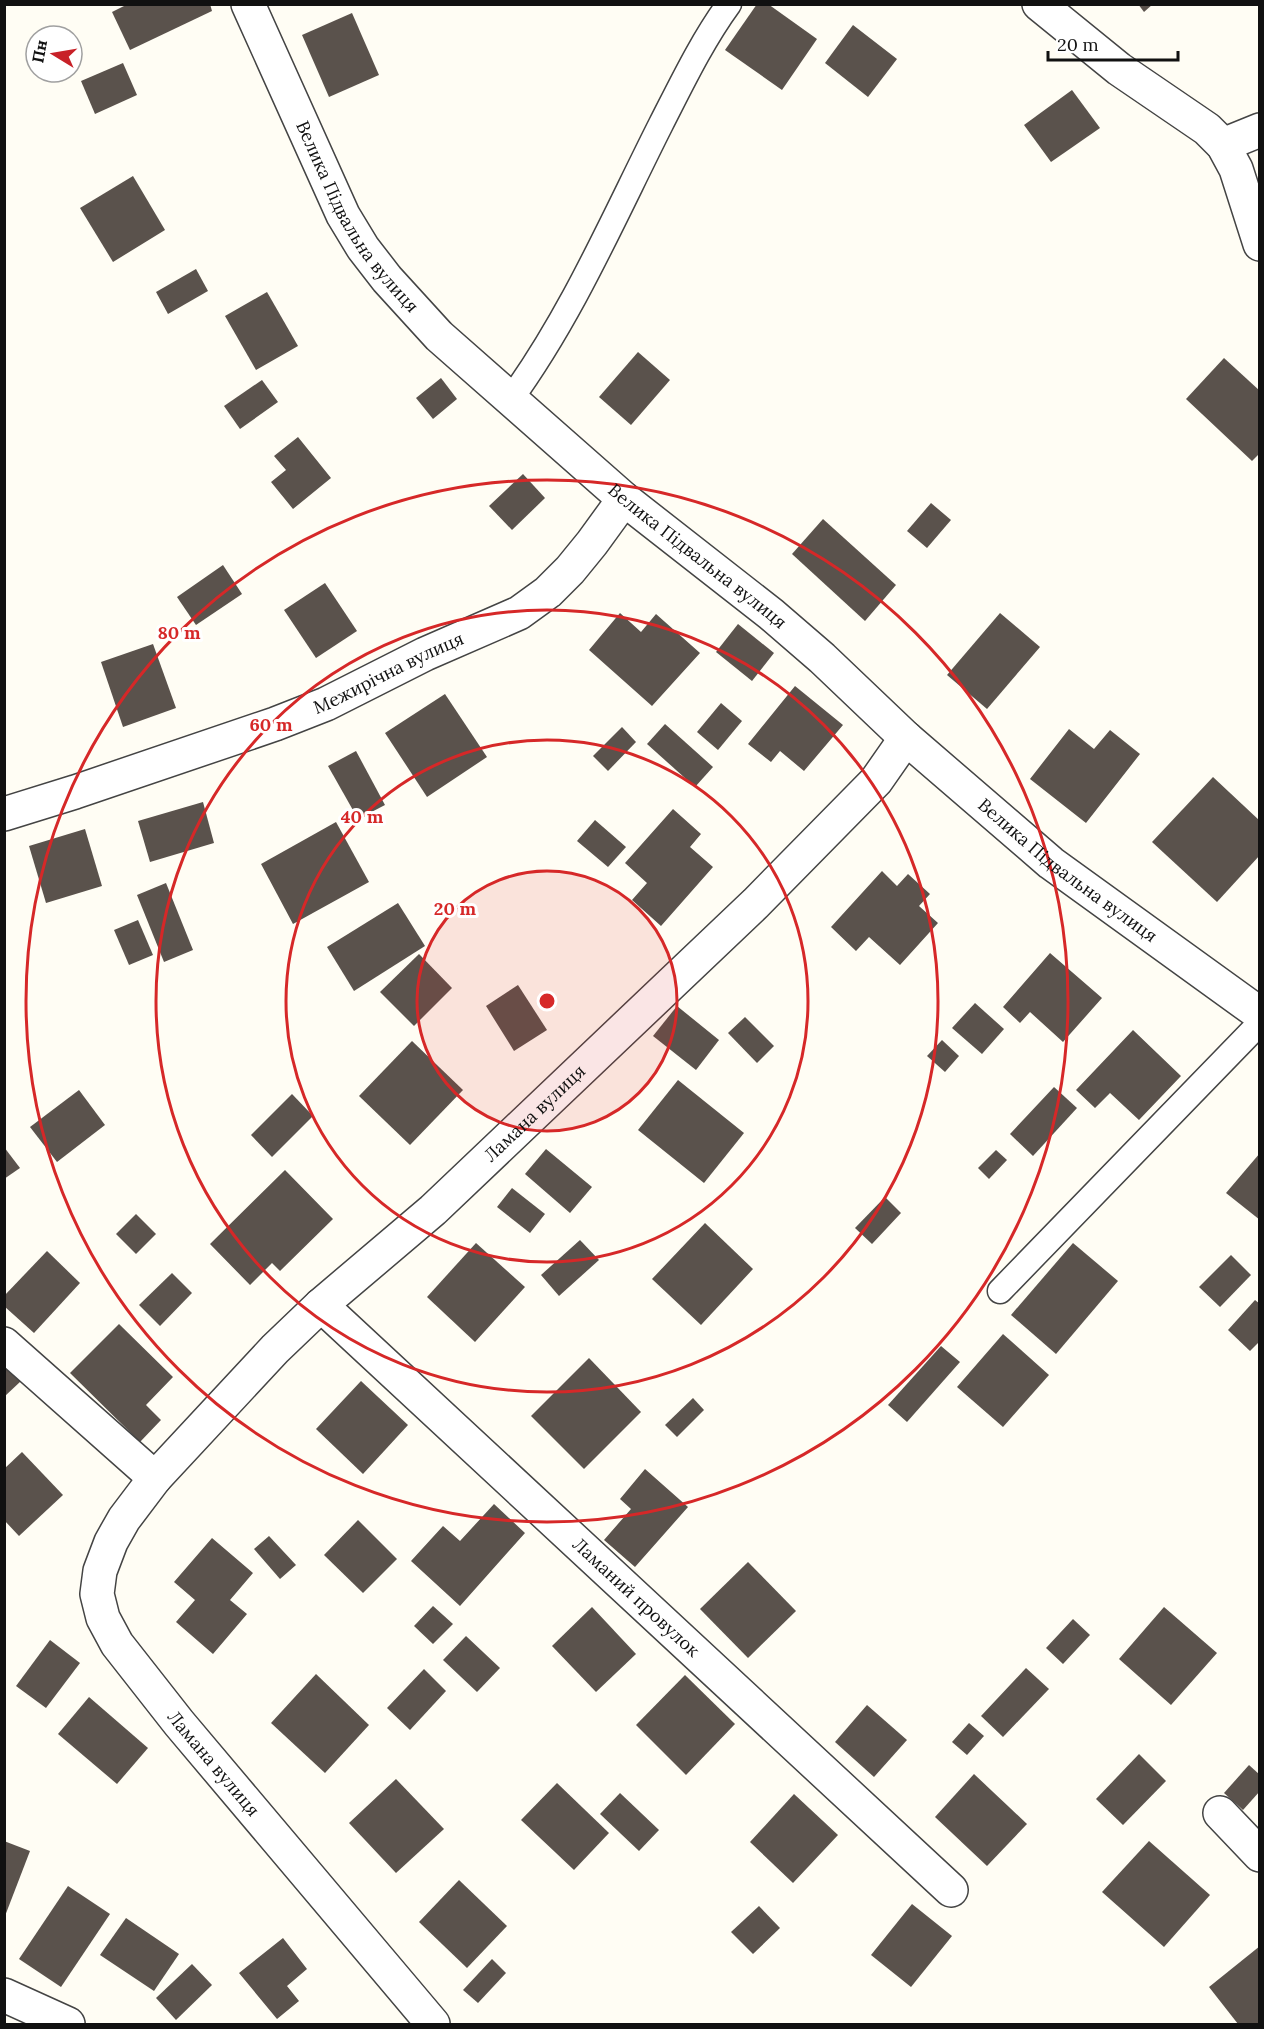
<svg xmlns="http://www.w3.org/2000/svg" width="1264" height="2029" font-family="Lora,serif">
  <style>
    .building { fill: #5a524c }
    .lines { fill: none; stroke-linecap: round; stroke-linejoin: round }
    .lane-casing { stroke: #444; stroke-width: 27 }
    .street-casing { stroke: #444; stroke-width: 36 }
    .lane { stroke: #fff; stroke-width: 24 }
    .street { stroke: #fff; stroke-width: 33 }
    .ring { fill: none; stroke: #d62828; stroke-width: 3 }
    .labels { text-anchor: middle; stroke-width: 6; stroke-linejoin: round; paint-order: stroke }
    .street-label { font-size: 18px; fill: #111; stroke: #fff }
    .centre { fill: #d62828; stroke: #fff; stroke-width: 3 }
    .ring-label { font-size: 18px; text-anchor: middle; font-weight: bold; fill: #d62828; stroke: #fff; stroke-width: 6; stroke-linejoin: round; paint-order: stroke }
  </style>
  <rect width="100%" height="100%" fill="#fffdf4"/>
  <g class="building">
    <polygon points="128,4 210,4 212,11 130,50 112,12"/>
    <polygon points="757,4 768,4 817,39 782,90 725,50"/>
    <polygon points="1138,4 1153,4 1144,12"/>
    <polygon points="352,13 379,75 329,97 302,35"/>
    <polygon points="853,25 897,59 868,97 825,63"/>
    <polygon points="123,63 137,95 95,114 81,81"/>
    <polygon points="1072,90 1100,128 1051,162 1024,125"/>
    <polygon points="133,176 165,230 113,262 80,208"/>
    <polygon points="196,269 208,291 168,314 156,292"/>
    <polygon points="267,292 298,346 256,370 225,316"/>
    <polygon points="638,352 670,380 631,425 599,397"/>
    <polygon points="1224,358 1260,391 1260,453 1252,461 1186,399"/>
    <polygon points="441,378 457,399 433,419 416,398"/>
    <polygon points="262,380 278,402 240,429 224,406"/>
    <polygon points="298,437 331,478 293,509 271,482 286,470 274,456"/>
    <polygon points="523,474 545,498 512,530 489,506"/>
    <polygon points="931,503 951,520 927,548 907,531"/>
    <polygon points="823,519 896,585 865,621 792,554"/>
    <polygon points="223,565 242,594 196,625 177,597"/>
    <polygon points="325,583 357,631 316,658 284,610"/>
    <polygon points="620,613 641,632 656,614 700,653 652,706 589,650"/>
    <polygon points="1000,613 1040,647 987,709 947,675"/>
    <polygon points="738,624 774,653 752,681 716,652"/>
    <polygon points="153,644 176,708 123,727 101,662"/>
    <polygon points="795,686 843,725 804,771 780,751 771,762 748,744"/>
    <polygon points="445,694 487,757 427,797 385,733"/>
    <polygon points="721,703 742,721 718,750 697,732"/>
    <polygon points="665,724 713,767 695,787 647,744"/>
    <polygon points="622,727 636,742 608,771 593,756"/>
    <polygon points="1069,729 1094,749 1110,730 1140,754 1086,823 1030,779"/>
    <polygon points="356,751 385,805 358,819 328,766"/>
    <polygon points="1213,777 1260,821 1260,855 1217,902 1152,842"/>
    <polygon points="203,802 214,843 150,862 138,821"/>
    <polygon points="673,809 701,834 690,847 713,867 661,926 632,900 647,883 625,863"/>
    <polygon points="595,820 626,847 608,867 577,841"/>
    <polygon points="336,822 369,882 293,924 261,864"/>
    <polygon points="85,829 102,886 46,903 29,846"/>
    <polygon points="882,871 897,886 908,874 930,894 919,906 938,923 900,965 869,937 856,951 831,927"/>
    <polygon points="166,883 193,950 164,962 137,895"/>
    <polygon points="398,903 425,946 354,991 327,947"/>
    <polygon points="138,920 153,955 129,965 114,930"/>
    <polygon points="1050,953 1102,998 1063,1042 1030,1012 1020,1023 1003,1007"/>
    <polygon points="419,954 452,988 414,1026 380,992"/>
    <polygon points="518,985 547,1030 514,1051 486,1006"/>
    <polygon points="975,1003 1004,1029 982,1054 952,1028"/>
    <polygon points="677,1006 719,1040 696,1070 653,1036"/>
    <polygon points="745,1017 774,1046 757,1063 728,1033"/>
    <polygon points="1133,1030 1181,1076 1139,1120 1110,1093 1095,1108 1076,1090"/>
    <polygon points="942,1040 959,1056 945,1072 927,1056"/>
    <polygon points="412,1041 463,1090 410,1145 359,1096"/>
    <polygon points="678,1080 744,1133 704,1183 638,1130"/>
    <polygon points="1054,1087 1077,1108 1033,1156 1010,1134"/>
    <polygon points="79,1090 105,1125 57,1162 30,1127"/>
    <polygon points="292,1094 313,1116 272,1157 251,1135"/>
    <polygon points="4,1147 20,1168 4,1179"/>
    <polygon points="546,1149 592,1187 570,1213 525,1174"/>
    <polygon points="996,1150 1007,1160 989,1179 978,1168"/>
    <polygon points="1260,1153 1260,1220 1226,1193"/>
    <polygon points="285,1170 333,1219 280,1271 272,1263 250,1285 210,1244"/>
    <polygon points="512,1188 545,1214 530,1233 497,1207"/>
    <polygon points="885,1197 901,1213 872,1244 855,1228"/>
    <polygon points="136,1214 156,1234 136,1254 116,1234"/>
    <polygon points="705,1223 753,1269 701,1325 652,1279"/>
    <polygon points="580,1240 599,1260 559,1296 541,1275"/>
    <polygon points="476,1243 525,1287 475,1342 427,1297"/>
    <polygon points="1073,1243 1118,1281 1056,1354 1011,1315"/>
    <polygon points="47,1251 80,1283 34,1333 4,1306 4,1296"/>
    <polygon points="1231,1255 1251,1275 1220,1307 1199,1287"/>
    <polygon points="172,1273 192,1293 160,1326 139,1305"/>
    <polygon points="1255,1300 1260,1304 1260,1341 1250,1351 1228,1330"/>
    <polygon points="119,1324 173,1377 146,1405 161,1420 140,1442 70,1373"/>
    <polygon points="1003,1334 1049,1375 1003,1427 957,1387"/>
    <polygon points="941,1346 960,1362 907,1422 888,1405"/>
    <polygon points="589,1358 641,1412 584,1469 531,1416"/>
    <polygon points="4,1363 21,1381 4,1397"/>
    <polygon points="361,1381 408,1425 363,1474 316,1429"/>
    <polygon points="693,1398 704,1410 677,1437 665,1425"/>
    <polygon points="22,1452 63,1495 19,1536 4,1520 4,1469"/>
    <polygon points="645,1469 688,1507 635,1567 604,1540 631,1509 620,1499"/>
    <polygon points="494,1504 525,1533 460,1606 411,1561 443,1526 460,1541"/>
    <polygon points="358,1520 397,1559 363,1593 324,1555"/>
    <polygon points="269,1536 296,1565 280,1579 254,1549"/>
    <polygon points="212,1538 253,1573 230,1600 247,1614 213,1654 176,1622 195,1600 174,1582"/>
    <polygon points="748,1562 796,1611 748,1658 700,1609"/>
    <polygon points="433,1606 453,1624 433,1644 414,1626"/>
    <polygon points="592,1607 636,1654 596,1692 552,1646"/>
    <polygon points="1164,1607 1217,1653 1171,1705 1119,1659"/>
    <polygon points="1073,1619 1090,1635 1063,1664 1046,1648"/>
    <polygon points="466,1636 500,1668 477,1692 443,1660"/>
    <polygon points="50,1640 80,1663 46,1708 16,1686"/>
    <polygon points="1026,1668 1049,1689 1003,1737 981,1716"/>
    <polygon points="424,1669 446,1691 410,1730 387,1708"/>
    <polygon points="316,1674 369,1725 325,1773 271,1723"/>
    <polygon points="685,1675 735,1724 686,1775 636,1725"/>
    <polygon points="89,1697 148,1748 117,1784 58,1734"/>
    <polygon points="867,1705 907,1740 874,1777 835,1742"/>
    <polygon points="969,1723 984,1736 967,1755 952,1742"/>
    <polygon points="1139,1754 1166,1781 1123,1825 1096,1799"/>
    <polygon points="1249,1765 1260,1775 1260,1791 1243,1810 1224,1793"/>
    <polygon points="974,1774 1027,1824 987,1866 935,1817"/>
    <polygon points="396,1779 444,1829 396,1873 349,1823"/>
    <polygon points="557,1783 609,1833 574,1870 521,1820"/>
    <polygon points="620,1793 659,1830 639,1851 600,1814"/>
    <polygon points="794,1794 838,1835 793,1883 750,1842"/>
    <polygon points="4,1841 30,1851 5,1916 4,1916"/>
    <polygon points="1149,1841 1210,1895 1164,1947 1102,1892"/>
    <polygon points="459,1880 507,1926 467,1968 419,1922"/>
    <polygon points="68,1886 110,1914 61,1987 19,1959"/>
    <polygon points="912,1904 952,1936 911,1987 871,1955"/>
    <polygon points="759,1906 780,1928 753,1954 731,1932"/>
    <polygon points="126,1918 179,1954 154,1991 100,1955"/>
    <polygon points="283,1938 307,1969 287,1986 299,2001 277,2019 239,1973"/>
    <polygon points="1260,1946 1260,2024 1238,2024 1209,1987"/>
    <polygon points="492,1959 506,1973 478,2003 463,1990"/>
    <polygon points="192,1964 212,1985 176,2020 156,1998"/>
  </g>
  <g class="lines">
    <g class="lane-casing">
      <g id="lane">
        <path d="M510 400C572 315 614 217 661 124 682 83 702 41 729 4"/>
        <polyline points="1000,1291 1260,1023"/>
      </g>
    </g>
    <g class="street-casing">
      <g id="street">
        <path id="s1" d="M248 4 343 215 363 248 387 279 439 336 624 499 771 614 822 658 906 738 1051 863 1260 1014"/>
        <polyline points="1039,4 1119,69 1207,129 1223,145 1236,169 1260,244"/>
        <polyline points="1223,145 1260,130"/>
        <path id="s2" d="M4 814 75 792 275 724 326 704 425 654 519 613 548 592 570 570 592 543 624 499"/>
        <path id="s3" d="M321 1305 951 1890"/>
        <path id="s4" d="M4 1344 155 1478 275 1349 321 1305 433 1210 756 903 876 781 906 738"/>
        <path id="s5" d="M155 1478 124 1519 111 1542 100 1571 97 1594 103 1618 117 1644 179 1723 433 2024"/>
        <polyline points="1220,1813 1260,1855"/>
        <polyline points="4,1995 68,2024"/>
      </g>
    </g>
    <use href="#lane" class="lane"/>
    <use href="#street" class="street"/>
  </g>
  <circle cx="547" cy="1001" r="130" fill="#d62828" fill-opacity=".12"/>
  <g class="ring">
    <circle cx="547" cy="1001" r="130"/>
    <circle cx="547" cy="1001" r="261"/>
    <circle cx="547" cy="1001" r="391"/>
    <circle cx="547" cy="1001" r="521"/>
  </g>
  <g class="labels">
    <g class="street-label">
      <text dy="6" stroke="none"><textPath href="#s1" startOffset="240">Велика Підвальна вулиця</textPath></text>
      <text dy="6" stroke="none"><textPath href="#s1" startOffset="726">Велика Підвальна вулиця</textPath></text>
      <text dy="6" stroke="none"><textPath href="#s2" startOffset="410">Межирічна вулиця</textPath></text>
      <text dy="6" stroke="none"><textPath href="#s1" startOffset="1212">Велика Підвальна вулиця</textPath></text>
      <text dy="6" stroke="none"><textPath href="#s4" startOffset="729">Ламана вулиця</textPath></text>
      <text dy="6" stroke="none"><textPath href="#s3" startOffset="430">Ламаний провулок</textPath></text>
      <text dy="6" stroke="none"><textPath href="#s5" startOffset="340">Ламана вулиця</textPath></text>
    </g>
  </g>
  <circle cx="547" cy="1001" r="9" class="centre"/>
  <g class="ring-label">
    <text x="179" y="639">80 m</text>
    <text x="271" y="731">60 m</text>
    <text x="362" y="823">40 m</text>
    <text x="455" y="915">20 m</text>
  </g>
  <rect width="1264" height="2029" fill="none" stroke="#111111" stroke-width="12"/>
  <g transform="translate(54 54) rotate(281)"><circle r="28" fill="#ffffff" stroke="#a0a0a0" stroke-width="1.5"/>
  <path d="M0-4.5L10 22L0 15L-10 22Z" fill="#c82128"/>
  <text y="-9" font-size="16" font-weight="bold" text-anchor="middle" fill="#111111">Пн</text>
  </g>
  <path d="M1048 51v9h130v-9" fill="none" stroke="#111111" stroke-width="3"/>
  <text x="1057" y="51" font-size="18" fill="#111111" stroke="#ffffff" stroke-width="4.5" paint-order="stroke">20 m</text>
</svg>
